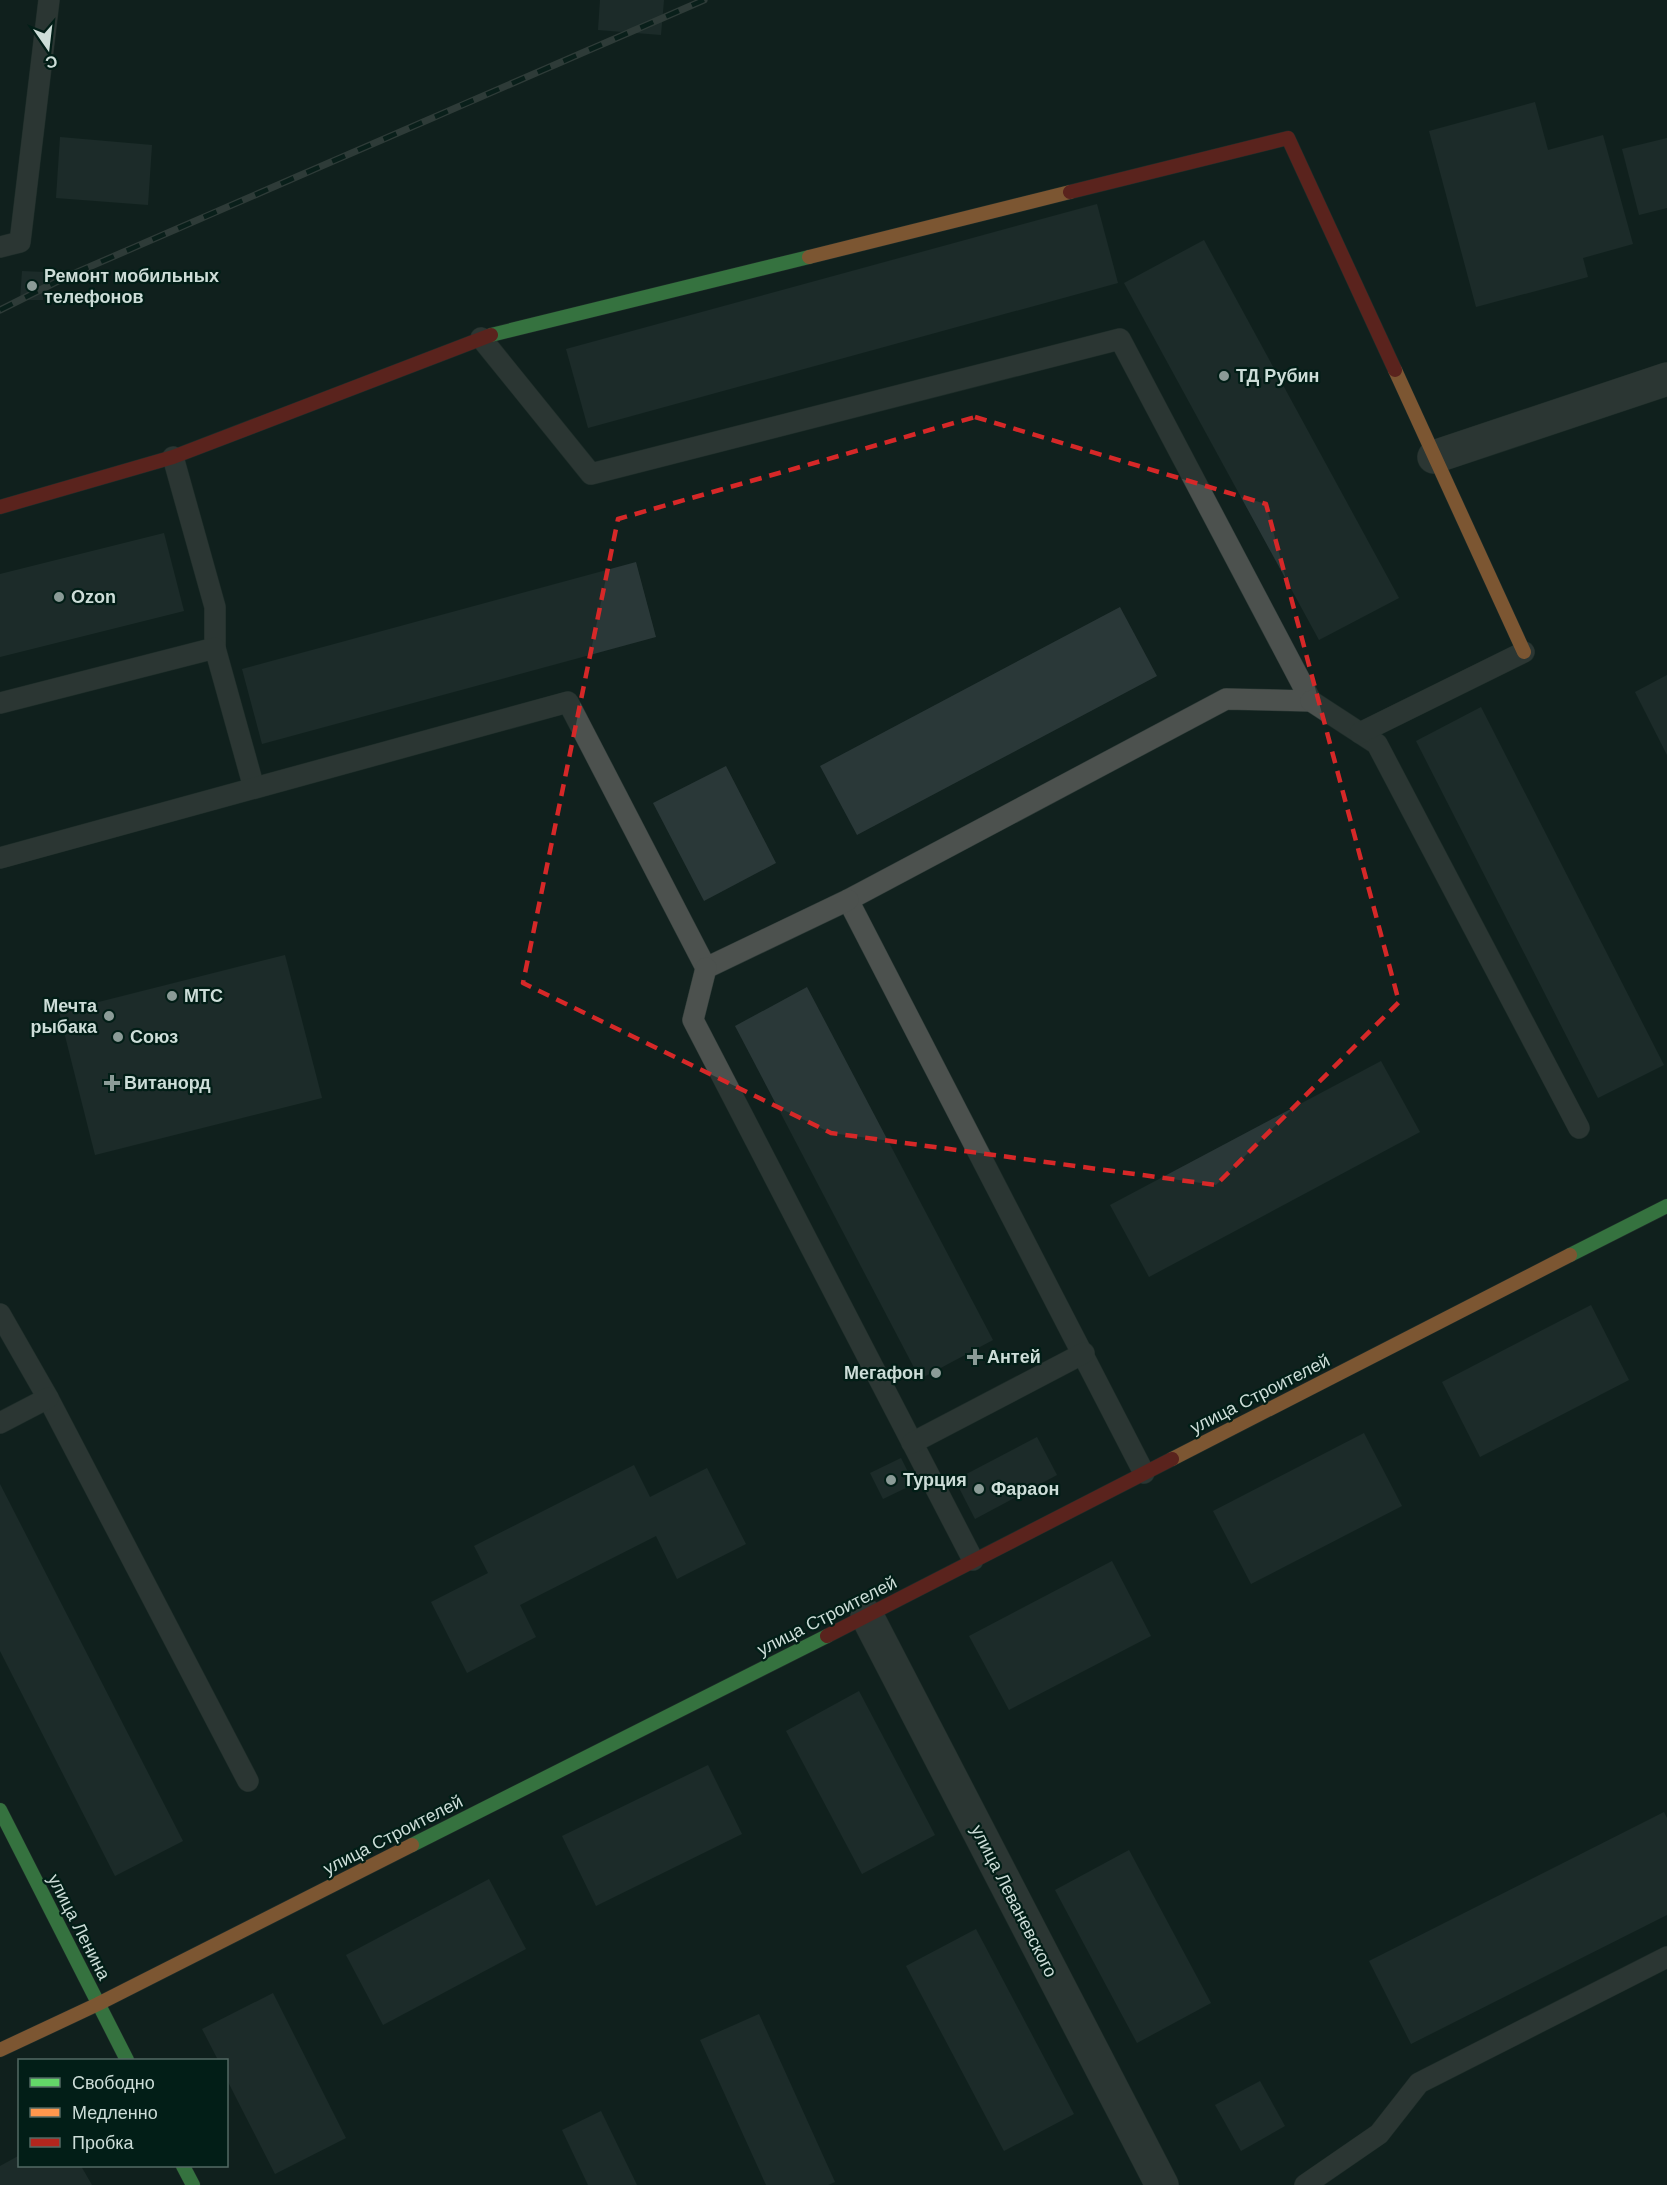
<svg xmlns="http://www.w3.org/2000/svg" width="1667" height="2185" font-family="Arial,sans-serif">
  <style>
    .building { fill: #2a3838 }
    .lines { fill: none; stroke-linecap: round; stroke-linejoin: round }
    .lane-casing { stroke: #2d3a37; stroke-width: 22 }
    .street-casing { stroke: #2d3a37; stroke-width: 34 }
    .fast-casing { stroke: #2d3a37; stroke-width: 15 }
    .slow-casing { stroke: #2d3a37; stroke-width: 15 }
    .jam-casing { stroke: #2d3a37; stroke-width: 15 }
    .lane { stroke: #4c514e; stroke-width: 21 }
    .street { stroke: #4c514e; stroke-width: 33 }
    .fast { stroke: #63d668; stroke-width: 14 }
    .slow { stroke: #ff974d; stroke-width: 14 }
    .jam { stroke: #b3261e; stroke-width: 14 }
    .rail-casing { stroke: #535c59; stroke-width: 7 }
    .rail { stroke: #021e17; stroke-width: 4.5; stroke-dasharray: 14; stroke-linecap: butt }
    .marked { fill: none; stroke: #d62828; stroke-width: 4.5; stroke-dasharray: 12 8; stroke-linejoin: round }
    .poi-dot { fill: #8b9b97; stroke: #021e17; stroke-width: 2 }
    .labels { text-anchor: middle; stroke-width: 4.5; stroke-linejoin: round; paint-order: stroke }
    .poi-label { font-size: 18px; font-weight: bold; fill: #cdddd8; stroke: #021e17; text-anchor: start }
    .street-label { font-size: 18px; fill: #cdddd8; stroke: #021e17 }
  </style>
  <rect width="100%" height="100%" fill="#11211e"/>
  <g class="building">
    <polygon points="600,0 664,0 661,35 598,30"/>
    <polygon points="1535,102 1548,150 1603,135 1633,244 1583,258 1588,277 1476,307 1429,131"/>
    <polygon points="60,137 152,145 148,205 56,198"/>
    <polygon points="1667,138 1667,208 1639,215 1622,149"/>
    <polygon points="1097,204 1118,283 588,428 566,349"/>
    <polygon points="1204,240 1399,598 1319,640 1124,283"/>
    <polygon points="22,271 44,272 43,300 20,300"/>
    <polygon points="164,533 184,611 0,657 0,574"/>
    <polygon points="636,562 656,637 262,744 242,669"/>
    <polygon points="1120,607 1157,676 857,835 820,766"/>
    <polygon points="1667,675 1667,755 1635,692"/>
    <polygon points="1481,707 1664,1065 1598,1098 1416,741"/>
    <polygon points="726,766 776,863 704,901 653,803"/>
    <polygon points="285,955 322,1098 95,1155 59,1012"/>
    <polygon points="807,987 993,1340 920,1379 735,1026"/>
    <polygon points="1381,1061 1420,1132 1149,1277 1110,1205"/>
    <polygon points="1591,1305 1629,1380 1480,1457 1442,1382"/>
    <polygon points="1364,1433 1402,1506 1251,1584 1213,1511"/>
    <polygon points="1037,1437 1057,1475 975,1519 955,1480"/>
    <polygon points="901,1458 914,1484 883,1499 870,1473"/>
    <polygon points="634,1465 650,1497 707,1468 746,1544 677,1579 656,1536 520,1605 536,1637 467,1673 431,1602 488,1573 474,1546"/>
    <polygon points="0,1484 183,1841 115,1876 0,1651"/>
    <polygon points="1112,1561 1151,1636 1009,1710 969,1636"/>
    <polygon points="859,1691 935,1835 862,1874 786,1731"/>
    <polygon points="708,1765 742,1834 596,1906 562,1836"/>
    <polygon points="1664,1812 1667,1818 1667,1915 1411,2044 1369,1961"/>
    <polygon points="1129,1850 1211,2003 1137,2043 1055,1890"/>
    <polygon points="489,1879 526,1949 383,2025 346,1955"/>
    <polygon points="976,1929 1074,2114 1004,2151 906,1966"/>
    <polygon points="273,1993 346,2138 275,2174 226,2078 226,2060 218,2060 202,2029"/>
    <polygon points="759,2014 835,2182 828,2185 766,2185 700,2040"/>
    <polygon points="1260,2081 1285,2126 1241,2151 1215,2105"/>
    <polygon points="601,2111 637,2185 588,2185 562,2130"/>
    <polygon points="20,2155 20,2166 81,2166 92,2185 0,2185 0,2166"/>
  </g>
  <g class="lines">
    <g class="lane-casing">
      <g id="lane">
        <polyline points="0,247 20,242 49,0"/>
        <polyline points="481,338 591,474 1120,339 1311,701 1226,699 848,900 1144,1473"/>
        <polyline points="173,457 215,607 215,648"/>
        <polyline points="1311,701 1377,744 1579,1128"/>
        <polyline points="0,703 215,648 254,788"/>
        <polyline points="1360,733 1524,652"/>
        <polyline points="0,858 568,702 706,968 848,900"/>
        <polyline points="706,968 693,1020 973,1560"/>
        <polyline points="0,1314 48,1398 248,1781"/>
        <polyline points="0,1423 48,1398"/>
        <polyline points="912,1443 1084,1353"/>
        <polyline points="1305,2185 1379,2134 1419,2083 1667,1957"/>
      </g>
    </g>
    <g class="street-casing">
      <g id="street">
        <polyline points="1434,457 1667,379"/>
        <polyline points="867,1616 1162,2185"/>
      </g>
    </g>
    <g class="fast-casing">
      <g id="fast">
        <polyline points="491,335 809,257"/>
        <polyline points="1570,1255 1667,1206"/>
        <polyline points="0,1810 127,2060"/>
        <polyline points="412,1845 827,1636"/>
        <polyline points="183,2166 193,2185"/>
      </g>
    </g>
    <g class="slow-casing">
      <g id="slow">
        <polyline points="809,257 1070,192"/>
        <polyline points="1395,370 1524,652"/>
        <polyline points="1172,1459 1570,1255"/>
        <polyline points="0,2050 98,2004 412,1845"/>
      </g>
    </g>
    <g class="jam-casing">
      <g id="jam">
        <polyline points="1070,192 1288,138 1395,370"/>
        <polyline points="0,507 173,457 491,335"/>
        <polyline points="827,1636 1172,1459"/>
      </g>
    </g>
    <use href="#lane" class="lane"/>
    <use href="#street" class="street"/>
    <use href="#fast" class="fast"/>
    <use href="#slow" class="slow"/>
    <use href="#jam" class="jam"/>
    <g class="rail-casing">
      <polyline id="rail" points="0,310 66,277 704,0"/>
    </g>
    <use href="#rail" class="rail"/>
  </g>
  <path d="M0 0H1667V2185H0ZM975 417 1266 504 1399 1002 1216 1185 831 1133 523 983 618 519Z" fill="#11211e" fill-opacity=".55" fill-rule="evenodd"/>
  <path class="marked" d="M975 417 1266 504 1399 1002 1216 1185 831 1133 523 983 618 519Z"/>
  <g class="poi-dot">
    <circle cx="32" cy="286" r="6"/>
    <circle cx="1224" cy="376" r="6"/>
    <circle cx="59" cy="597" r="6"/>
    <circle cx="172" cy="996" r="6"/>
    <circle cx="109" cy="1016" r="6"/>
    <circle cx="118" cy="1037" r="6"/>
    <path d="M109 1074h6v6h6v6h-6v6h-6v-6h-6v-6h6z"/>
    <path d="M972 1348h6v6h6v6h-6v6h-6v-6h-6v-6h6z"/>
    <circle cx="936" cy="1373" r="6"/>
    <circle cx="891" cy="1480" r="6"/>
    <circle cx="979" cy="1489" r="6"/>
  </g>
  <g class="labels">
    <g class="poi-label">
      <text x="44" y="282">Ремонт мобильных<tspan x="44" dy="21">телефонов</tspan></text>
      <text x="1236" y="382">ТД Рубин</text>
      <text x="71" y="603">Ozon</text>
      <text x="184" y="1002">МТС</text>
      <text x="97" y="1012" text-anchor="end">Мечта<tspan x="97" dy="21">рыбака</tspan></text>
      <text x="130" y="1043">Союз</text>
      <text x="124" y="1089">Витанорд</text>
      <text x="987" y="1363">Антей</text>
      <text x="924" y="1379" text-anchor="end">Мегафон</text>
      <text x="903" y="1486">Турция</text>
      <text x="991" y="1495">Фараон</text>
    </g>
    <g class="street-label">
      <text transform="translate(1260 1394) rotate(-27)" y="6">улица Строителей</text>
      <text transform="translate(827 1616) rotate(-27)" y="6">улица Строителей</text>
      <text transform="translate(393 1835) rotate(-27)" y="6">улица Строителей</text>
      <text transform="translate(1014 1901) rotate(63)" y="6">улица Леваневского</text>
      <text transform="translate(79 1927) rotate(63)" y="6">улица Ленина</text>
    </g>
  </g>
  <rect x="18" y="2059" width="210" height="108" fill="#021e17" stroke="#536a64" stroke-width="1.5"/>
  <rect x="30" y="2078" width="30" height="9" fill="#63d668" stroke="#536a64" stroke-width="1.5"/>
  <text x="72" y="2089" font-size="18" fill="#cdddd8">Свободно</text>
  <rect x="30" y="2108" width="30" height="9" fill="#ff974d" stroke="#536a64" stroke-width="1.5"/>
  <text x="72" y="2119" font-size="18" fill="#cdddd8">Медленно</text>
  <rect x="30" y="2138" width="30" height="9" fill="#b3261e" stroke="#536a64" stroke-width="1.5"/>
  <text x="72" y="2149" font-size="18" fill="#cdddd8">Пробка</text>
  <g transform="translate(48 48) rotate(166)" stroke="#021e17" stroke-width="4.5" paint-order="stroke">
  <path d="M0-4.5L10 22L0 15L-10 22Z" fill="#cdddd8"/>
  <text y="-9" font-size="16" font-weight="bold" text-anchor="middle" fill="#cdddd8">С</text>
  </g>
</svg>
